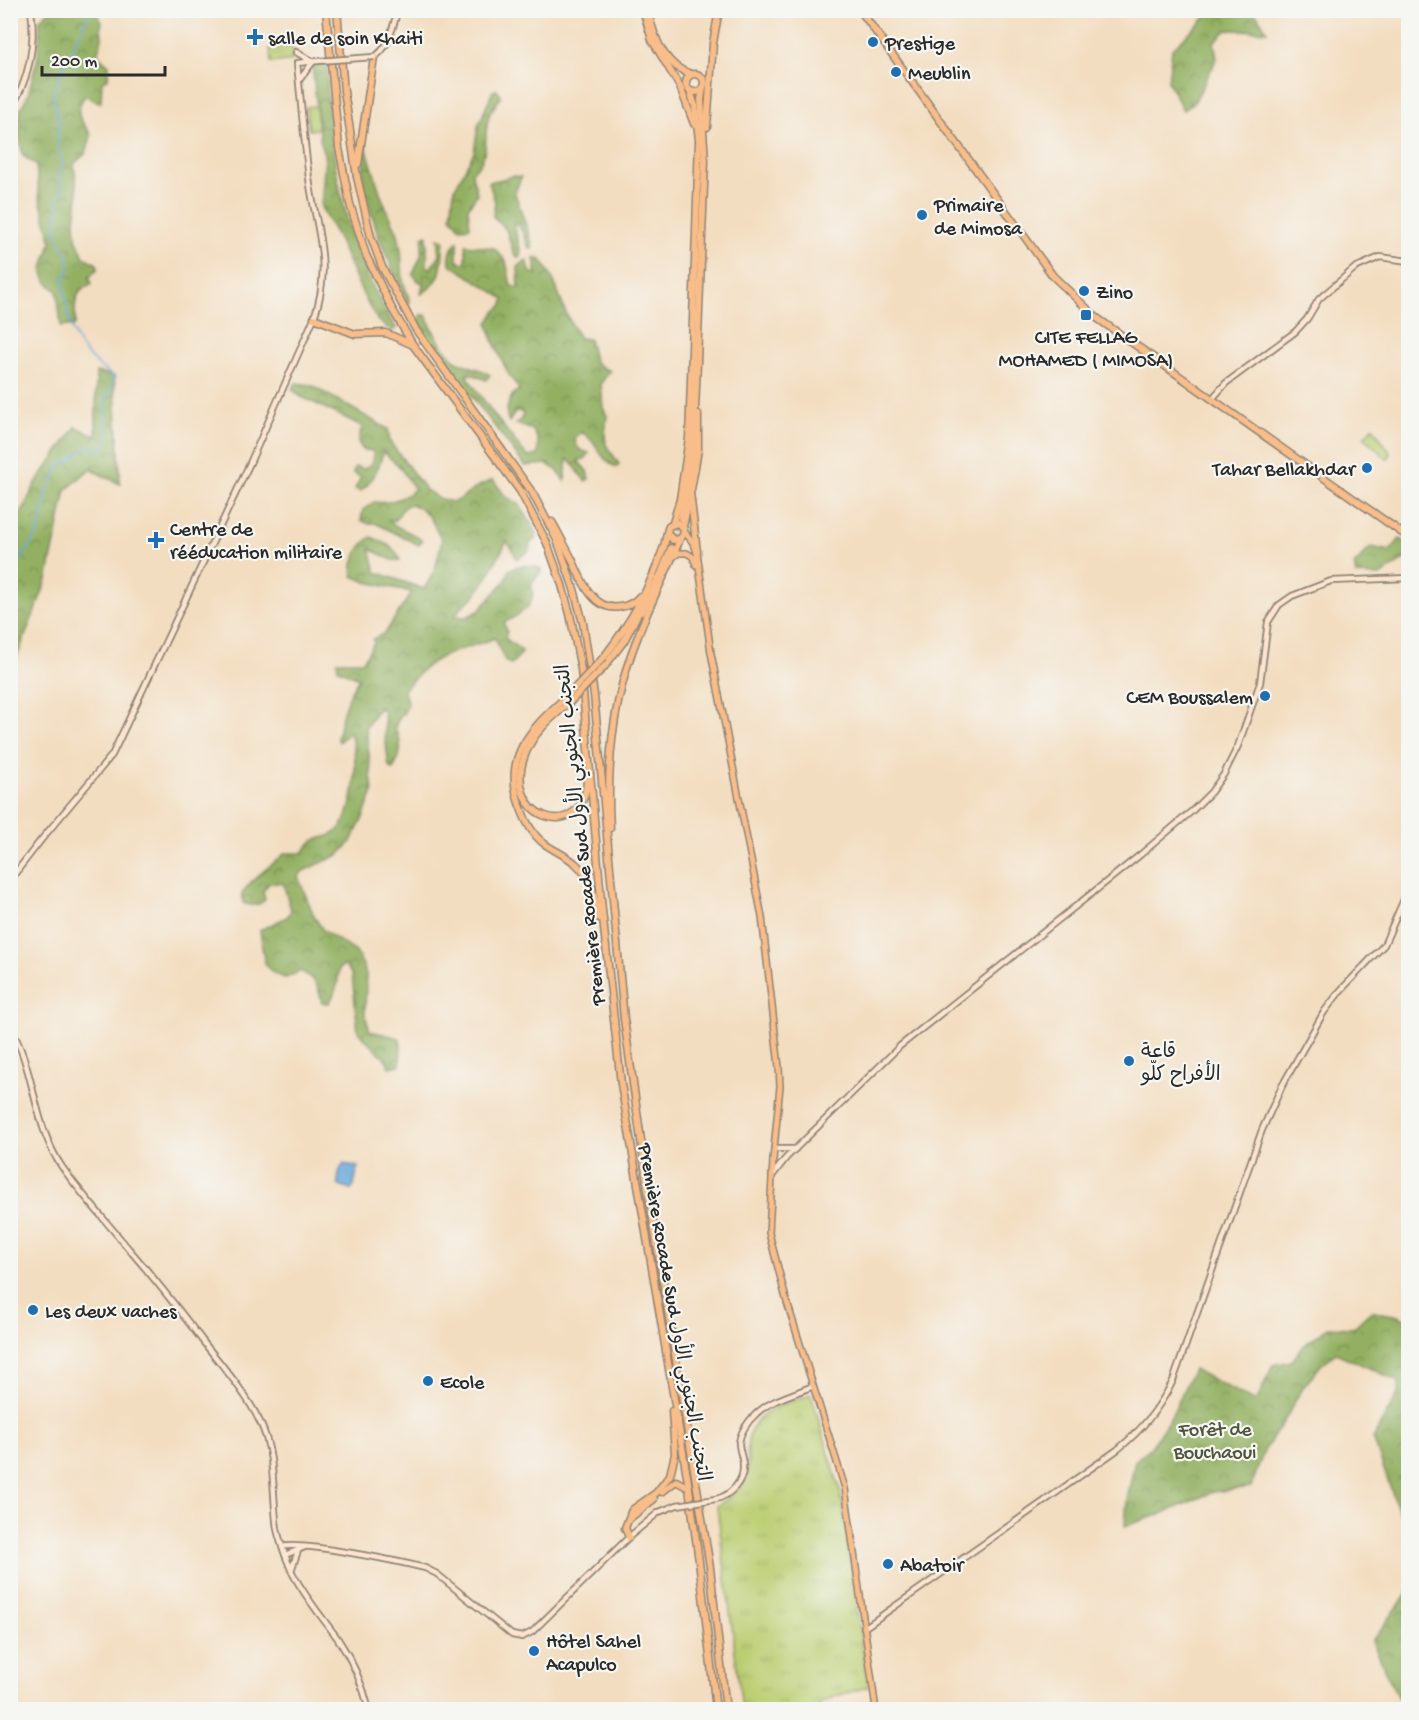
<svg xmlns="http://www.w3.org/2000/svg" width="1419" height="1720" font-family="'Gochi Hand','Playpen Sans Arabic',sans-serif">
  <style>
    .grass { fill: url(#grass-tufts); stroke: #727c4e; stroke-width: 1.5 }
    .forest { fill: url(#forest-crowns); stroke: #5f6e46; stroke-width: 1.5 }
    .garden { fill: #bacd70; stroke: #727c4e; stroke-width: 1.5 }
    .water { fill: #68a8db; stroke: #4a6a83; stroke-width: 1.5 }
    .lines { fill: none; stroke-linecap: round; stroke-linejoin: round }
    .stream { stroke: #68a8db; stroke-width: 1.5 }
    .highway-tunnel { stroke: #cbb9a2; stroke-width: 6; stroke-dasharray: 6 3; stroke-linecap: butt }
    .secondary-casing { stroke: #8f8476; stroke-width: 8 }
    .primary-casing { stroke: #8f8476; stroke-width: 8 }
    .highway-casing { stroke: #8f8476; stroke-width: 9 }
    .secondary { stroke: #fce5d0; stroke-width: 4.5 }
    .primary { stroke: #f8bd89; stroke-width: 5 }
    .highway { stroke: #f8bd89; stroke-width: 6 }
    .secondary-bridge-casing { stroke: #8f8476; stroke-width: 8; stroke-linecap: butt }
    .highway-bridge-casing { stroke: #8f8476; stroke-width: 9; stroke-linecap: butt }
    .secondary-bridge { stroke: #fce5d0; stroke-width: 4.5 }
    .highway-bridge { stroke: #f8bd89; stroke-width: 6 }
    .poi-dot { fill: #1f6fb2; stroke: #f6f6f2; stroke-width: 2 }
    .labels { text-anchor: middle; stroke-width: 4.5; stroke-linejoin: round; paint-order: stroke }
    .poi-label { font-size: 20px; fill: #2b2b2b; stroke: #f6f6f2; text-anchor: start }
    .street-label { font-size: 20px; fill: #2b2b2b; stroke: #f6f6f2 }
    .park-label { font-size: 20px; fill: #4f543c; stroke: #f6f6f2 }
  </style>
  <defs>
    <pattern id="grass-tufts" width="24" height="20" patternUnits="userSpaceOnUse" patternTransform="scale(1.5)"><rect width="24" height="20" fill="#bacd70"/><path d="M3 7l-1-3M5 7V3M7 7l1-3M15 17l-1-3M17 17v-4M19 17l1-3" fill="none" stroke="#a0b061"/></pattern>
    <pattern id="forest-crowns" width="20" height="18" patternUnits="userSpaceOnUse" patternTransform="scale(1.5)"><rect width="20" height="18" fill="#93b062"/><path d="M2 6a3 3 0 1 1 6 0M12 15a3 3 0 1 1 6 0" fill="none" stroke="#788f51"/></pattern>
  </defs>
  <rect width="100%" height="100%" fill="#f6f6f2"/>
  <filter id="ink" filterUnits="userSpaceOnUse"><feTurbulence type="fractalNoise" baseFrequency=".0167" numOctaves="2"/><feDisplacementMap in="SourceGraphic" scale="12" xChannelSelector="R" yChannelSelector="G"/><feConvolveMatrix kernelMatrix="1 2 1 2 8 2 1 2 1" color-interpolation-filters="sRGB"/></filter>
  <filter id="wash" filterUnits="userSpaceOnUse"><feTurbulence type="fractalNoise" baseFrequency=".008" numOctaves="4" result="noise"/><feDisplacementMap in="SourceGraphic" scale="24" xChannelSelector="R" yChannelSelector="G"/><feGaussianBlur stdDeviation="1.35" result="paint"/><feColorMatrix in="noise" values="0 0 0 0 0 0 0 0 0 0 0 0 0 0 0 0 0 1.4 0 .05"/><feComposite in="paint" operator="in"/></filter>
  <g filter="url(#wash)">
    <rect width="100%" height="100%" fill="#f3ddc0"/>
    <g class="grass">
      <polygon points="292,46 293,60 271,63 270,47"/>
      <path d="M811 1394 840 1490 868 1687 839 1695 820 1704 819 1709H742L717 1506C727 1499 738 1493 744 1482 754 1467 739 1443 757 1421 769 1407 795 1401 811 1394Z"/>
    </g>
    <g class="forest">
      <path d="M50 10 98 11V16L102 22C100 28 102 31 102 37 101 55 89 48 109 65L108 79 102 81 101 102 95 101 87 96 84 97C72 118 83 119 91 136L86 153 74 164 78 196 75 222 76 238 84 257 97 264 98 268 89 278 92 283C88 287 84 287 80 292 73 301 76 314 75 325L61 327 57 291C31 273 49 261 51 240L39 195 36 165 23 156 17 125 21 108 28 95 38 56 40 20Z"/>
      <polygon points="1212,11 1251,11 1257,15 1267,31 1226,30 1214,42 1217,58 1195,101 1183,110 1168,81 1172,49"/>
      <path d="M327 64C328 158 345 248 396 328L392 331 378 321 366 301 338 239 321 207 325 157 321 145 312 65Z"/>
      <path d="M497 90 501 96C498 102 493 107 490 113 481 135 493 155 472 172 472 180 476 186 477 194L468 208 470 227 460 228 451 216 454 190 474 152 478 126 493 91Z"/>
      <polygon points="364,140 381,196 398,234 401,250 403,281 410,302 408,304 380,241 363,185"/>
      <polygon points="514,176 521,177 515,193 532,243 532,249 529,248 519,225 514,225 521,252 519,258 514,254 506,229 493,216 495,202 489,182"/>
      <path d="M427 235V266L430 269 440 255 438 238 444 240C441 264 446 279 421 294L423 283 418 281 413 274 421 256 423 237Z"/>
      <path d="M458 241C459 248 456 253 457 260L461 263 466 262V245L494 248 506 261 511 286 519 288 518 267 526 260 531 273 537 274 534 258H539C552 273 557 288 563 306 567 317 574 327 579 338L589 339C595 360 589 362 610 371L601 383 603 408 607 415 605 434 606 445 619 464 616 467C599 460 597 440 581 432L575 439C576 448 580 451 589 453L586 458 578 461 587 471 589 479 585 481 572 463 567 459 565 482 557 470 546 464 525 466 430 342 420 323 421 315H426C431 328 446 357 459 362 469 367 480 368 490 375L486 380 472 374 466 375 494 415 528 457 538 455V440L533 430 516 424 523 417 522 412 516 411 509 422C504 411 509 395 519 390 516 383 511 379 508 373 501 358 491 340 488 323L495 312 503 305 504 299C486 286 468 276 450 264 449 256 451 246 458 241Z"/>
      <path d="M96 372 114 376C116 412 120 448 120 484L90 469 66 490 47 580 11 672V533L37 481 76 427 96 436Z"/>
      <path d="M296 383 311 385 388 429 390 442 425 489 438 498 452 502 459 500 477 487 493 480 506 497 519 504 537 533 536 539 530 543 529 551 517 559 507 541 484 583 474 597 461 607 455 616 466 617 479 611 506 580 509 570C520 565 531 563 542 570L531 584C538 606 522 613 504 623L507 631 505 638 523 652 511 664 505 661 495 638C453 654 434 651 404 690 404 695 407 699 407 703 408 713 395 718 395 729 396 730 398 736 399 738 402 749 400 759 393 769L389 767 385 737 384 712 379 707 366 727 373 792 362 820 350 843 339 855 303 871 298 877 315 918 323 930 356 952 364 967 366 975 365 1015 370 1031 399 1038 401 1045 400 1065 390 1067 385 1058 358 1032 352 975 345 965 339 968C338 982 337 991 329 1003H322C319 987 315 978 300 971L286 978C259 972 264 953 260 930L287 917 291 910 283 883H269L263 891 265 900C258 906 252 906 243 903L242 894C251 878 272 866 285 853H303C316 831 323 843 337 831 356 814 360 754 349 732L339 742 337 738C342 716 345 697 359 678L338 669 337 661H363L374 643 373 639 385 633 412 592 366 582 353 576C350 562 359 545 371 537 383 542 396 547 400 560H392L370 549 376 572 424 589 435 569 442 540C433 524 429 509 410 504L404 507 395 520H388C398 530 413 531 422 541L419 545 375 523H367L361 520 363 510 374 502C390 504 403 499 415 489L398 465 383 452C380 466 372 482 361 491L355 489 361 477 353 473 355 467 364 469C372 465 374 460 373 451L363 450 358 442 362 426 300 396 292 389Z"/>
      <polygon points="1400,539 1408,544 1408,556 1381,576 1356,575 1354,565 1371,547 1390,551"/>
      <polygon points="1371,1311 1399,1316 1408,1321 1408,1499 1399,1512 1373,1438 1399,1392 1398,1381 1336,1353 1321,1365 1301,1390 1286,1418 1264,1451 1251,1487 1213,1492 1159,1515 1125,1526 1127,1499 1135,1461 1151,1447 1172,1415 1193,1369 1256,1402 1273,1365 1292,1361 1302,1347 1328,1327 1353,1328"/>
      <polygon points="1408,1593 1408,1705 1398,1698 1372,1641"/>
    </g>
    <g class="garden">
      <polygon points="316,106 318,129 309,130 306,107"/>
      <polygon points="1373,427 1391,454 1387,459 1364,437"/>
    </g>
    <path class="water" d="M344 1164 358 1167 354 1185 351 1190 339 1186C337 1180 339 1168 344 1164Z"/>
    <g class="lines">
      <path class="stream" d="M10 577 39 531 47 493 60 465 73 459 85 447 101 449 107 443C108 426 103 410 107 393L112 390 113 376C72 350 68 325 63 278L69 271 68 256 56 235 58 202 63 189 59 176 63 164 58 146 59 123 54 100 55 87 90 10"/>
    </g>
  </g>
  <g filter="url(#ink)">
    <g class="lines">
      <polyline class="highway-tunnel" points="671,548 680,520"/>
      <g class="secondary-casing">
        <g id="secondary">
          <polyline points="296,52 313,62 300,79"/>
          <path d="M374 57C390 48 392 27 398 10"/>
          <path d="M10 109C29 82 36 43 31 10"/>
          <polyline points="1212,399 1226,383 1295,332 1307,319 1319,299 1355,268 1380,257 1408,261"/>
          <path d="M10 880 41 840 112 755 250 463 314 318C333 264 316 231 309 178 304 140 301 102 297 63L318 61"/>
          <path d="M10 1027C36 1071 32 1123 62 1167 82 1195 106 1221 128 1248 155 1279 180 1311 205 1344 224 1368 246 1393 260 1422 276 1455 272 1493 277 1529 280 1543 286 1558 292 1572 304 1596 322 1617 338 1639 352 1660 363 1685 369 1710"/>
          <polyline points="774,1149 795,1149"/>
          <polyline points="772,1176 786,1158 900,1046 1140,855 1192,811 1211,792 1224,774 1238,746 1260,683 1268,622 1279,605 1292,596 1331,581 1408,578"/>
          <path d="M716 1499C730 1496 744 1481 743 1466 743 1458 739 1451 739 1443 740 1433 748 1421 755 1415 769 1400 795 1394 813 1386"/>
          <path d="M282 1547C301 1541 401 1562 425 1568L437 1574 512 1635 522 1637 532 1632 629 1537 659 1512 677 1505"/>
          <polyline points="285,1555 305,1547"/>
          <polyline points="292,1568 298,1551"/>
          <path d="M864 1628 1117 1450C1143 1429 1158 1410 1173 1381L1262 1130 1282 1086 1324 1012 1341 990 1384 945 1408 890"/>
        </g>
      </g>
      <g class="primary-casing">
        <g id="primary">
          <polyline points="684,531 694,544 697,552 711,653 762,917 779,1067 780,1086 773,1160 769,1233 786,1299 845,1488 876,1710"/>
          <polyline points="673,557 679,553 687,553 693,557 696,565"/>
        </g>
      </g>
      <g class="highway-casing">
        <g id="highway">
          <polyline points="326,10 339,148 350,204 366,255 391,307 413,345 520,491 547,543 562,585 570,614 581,669 602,910 621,1084 689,1488 700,1569 716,1710"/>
          <polyline points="337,10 344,91 357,177 371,237 382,267 416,330 532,492 557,540 574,589 583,623 594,695 624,1019 648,1190 710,1567 726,1710"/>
          <polyline points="643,10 652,40 680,87 694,124"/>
          <path d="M648 10C653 36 664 66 691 74"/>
          <polyline points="860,10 1053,276 1097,318 1408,537"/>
          <circle cx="695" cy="83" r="9"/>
          <polyline points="707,127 713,43 719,10"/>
          <polyline points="358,164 374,57"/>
          <polyline points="314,318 355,334 386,333 413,345"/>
          <polyline points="691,490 698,450 698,414"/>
          <polyline points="690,492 697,552"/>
          <polyline points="681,518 687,488 694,438 705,161 701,100 703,87"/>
          <path d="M552 522C559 534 565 546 572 559 581 579 593 612 620 607 629 606 635 602 640 596"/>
          <polyline points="673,523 680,499 689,438 699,140 695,106 690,91"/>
          <polyline points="683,527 688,503"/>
          <polyline points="641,612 661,574 671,548"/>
          <path d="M604 657C629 625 650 588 663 549 666 541 666 533 669 526L678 523 684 529 683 535 680 539 673 540 667 533"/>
          <polyline points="605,666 624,641 641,608"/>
          <path d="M569 694C532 728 499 757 522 811 526 822 533 834 542 842 552 850 566 855 576 864 592 878 595 898 599 918"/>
          <path d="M570 702C555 715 538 728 529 746 492 819 589 850 587 774"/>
          <path d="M610 828C606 762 613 698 638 636 650 603 667 572 680 539"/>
          <polyline points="662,1492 676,1481 689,1488"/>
          <polyline points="629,1519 654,1499"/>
          <polyline points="629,1537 625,1528 632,1510 656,1493 670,1475 675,1454 672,1411"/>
        </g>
      </g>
      <use href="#secondary" class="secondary"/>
      <use href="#primary" class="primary"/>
      <use href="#highway" class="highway"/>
      <g class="secondary-bridge-casing">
        <g id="secondary-bridge">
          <polyline points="318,61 374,57"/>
          <polyline points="677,1505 716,1499"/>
        </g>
      </g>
      <g class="highway-bridge-casing">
        <g id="highway-bridge">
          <polyline points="569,694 604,657"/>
          <polyline points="570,702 605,666"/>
        </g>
      </g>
      <use href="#secondary-bridge" class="secondary-bridge"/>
      <use href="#highway-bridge" class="highway-bridge"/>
    </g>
  </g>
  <g class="poi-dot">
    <path d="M252 28h6v6h6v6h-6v6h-6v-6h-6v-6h6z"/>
    <circle cx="873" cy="42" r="6"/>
    <circle cx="896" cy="72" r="6"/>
    <circle cx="922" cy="215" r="6"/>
    <circle cx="1084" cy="291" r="6"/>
    <rect x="1080" y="309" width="12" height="12" rx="3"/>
    <circle cx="1367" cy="468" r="6"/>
    <path d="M153 531h6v6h6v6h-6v6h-6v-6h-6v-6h6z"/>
    <circle cx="1265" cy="696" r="6"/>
    <circle cx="1129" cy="1061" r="6"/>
    <circle cx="33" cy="1310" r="6"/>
    <circle cx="428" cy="1381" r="6"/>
    <circle cx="888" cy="1564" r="6"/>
    <circle cx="534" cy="1651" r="6"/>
  </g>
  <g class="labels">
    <g class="poi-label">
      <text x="268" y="44">salle de soin Khaiti</text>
      <text x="885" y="49">Prestige</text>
      <text x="908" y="79">Meublin</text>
      <text x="934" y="211">Primaire<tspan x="934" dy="23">de Mimosa</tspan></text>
      <text x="1096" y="298">Zino</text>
      <text x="1086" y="343" text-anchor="middle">CITE FELLAG<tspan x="1086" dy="23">MOHAMED ( MIMOSA)</tspan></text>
      <text x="1355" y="475" text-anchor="end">Tahar Bellakhdar</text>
      <text x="170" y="535">Centre de<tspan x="170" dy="23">rééducation militaire</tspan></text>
      <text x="1253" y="703" text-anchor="end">CEM Boussalem</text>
      <text x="1141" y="1057">قاعة<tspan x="1141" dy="23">الأفراح كلّو</tspan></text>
      <text x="45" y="1317">Les deux vaches</text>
      <text x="440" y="1388">Ecole</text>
      <text x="900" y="1571">Abatoir</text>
      <text x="546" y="1647">Hôtel Sahel<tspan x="546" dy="23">Acapulco</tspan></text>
    </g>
    <g class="street-label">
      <text transform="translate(579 835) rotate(-96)" y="7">Première Rocade Sud التجنب الجنوبي الأول</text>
      <text transform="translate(676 1312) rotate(80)" y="7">Première Rocade Sud التجنب الجنوبي الأول</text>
    </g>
    <g class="park-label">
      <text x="1215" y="1435">Forêt de<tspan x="1215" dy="23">Bouchaoui</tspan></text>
    </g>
  </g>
  <rect width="1419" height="1720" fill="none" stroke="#f6f6f2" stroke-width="36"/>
  <path d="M42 66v9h123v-9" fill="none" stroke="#2b2b2b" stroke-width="3"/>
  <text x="51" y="66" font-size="18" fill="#2b2b2b" stroke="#f6f6f2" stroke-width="4.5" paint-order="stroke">200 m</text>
</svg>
